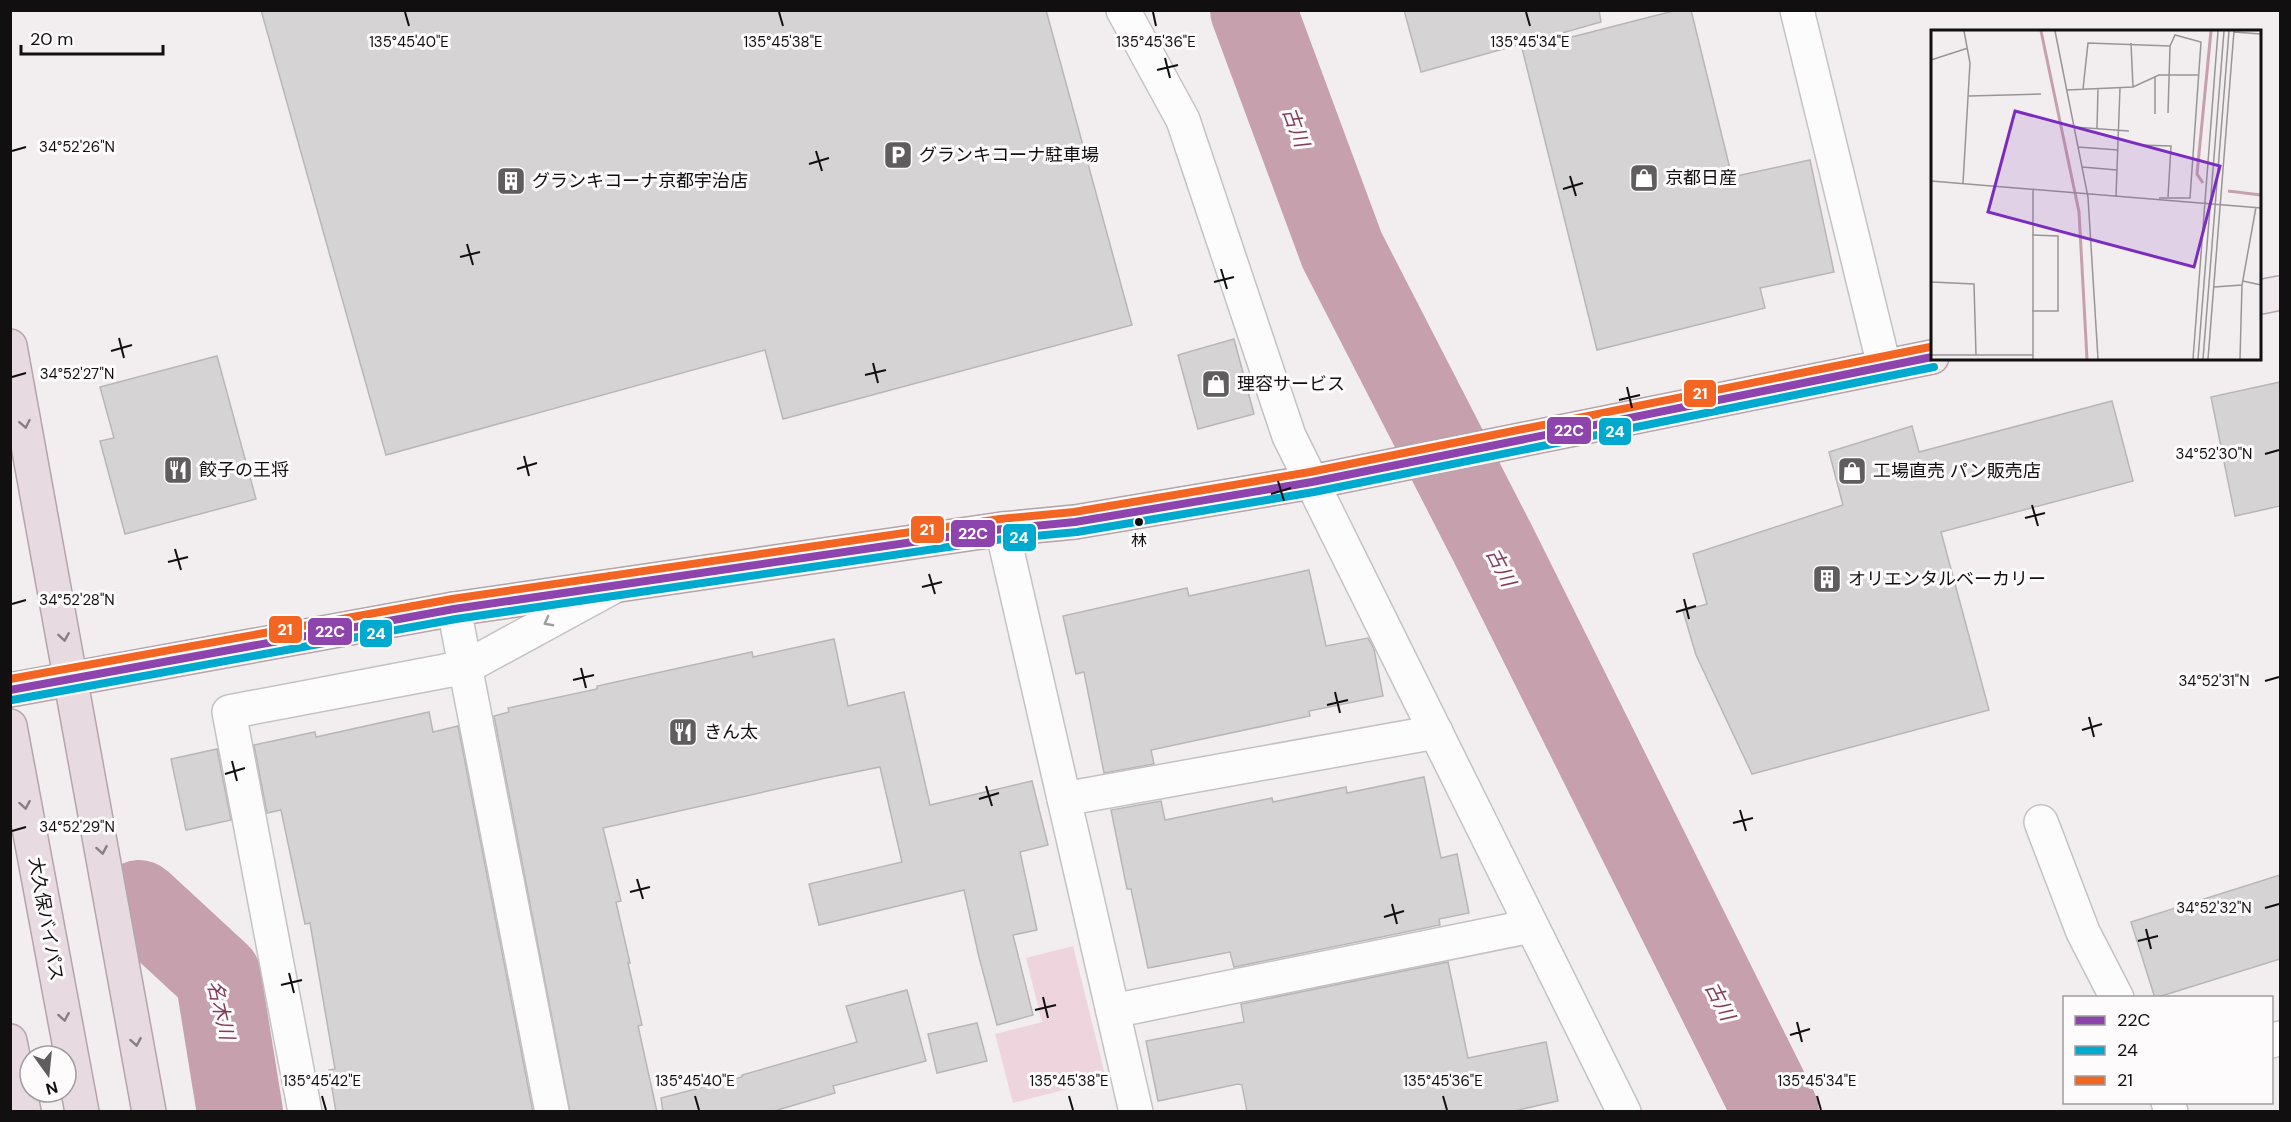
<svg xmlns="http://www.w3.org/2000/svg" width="2291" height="1122" font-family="'DM Sans','Noto Sans JP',sans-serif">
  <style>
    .green { fill: #eed4dc }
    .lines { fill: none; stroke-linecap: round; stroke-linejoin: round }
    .river { stroke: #c7a0ae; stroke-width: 86 }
    .building { fill: #d6d3d4; stroke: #b9b6b7; stroke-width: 1.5 }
    .minor-casing { stroke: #c5c2c3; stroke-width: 36 }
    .major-casing { stroke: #b4a5ab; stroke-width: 36 }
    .highway-casing { stroke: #b4a5ab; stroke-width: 36 }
    .minor { stroke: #fdfcfd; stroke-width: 33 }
    .major { stroke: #f0e8ec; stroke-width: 33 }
    .highway { stroke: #e7dae0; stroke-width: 33 }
    .bus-1-casing { stroke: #fefbfc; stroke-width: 12 }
    .bus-2-casing { stroke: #fefbfc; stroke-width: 12 }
    .bus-3-casing { stroke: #fefbfc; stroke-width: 12 }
    .bus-1 { stroke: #8e44ad; stroke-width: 8 }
    .bus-2 { stroke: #00a9ce; stroke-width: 8 }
    .bus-3 { stroke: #f26522; stroke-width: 8 }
    .oneway { stroke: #877f82 }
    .oneway2 { stroke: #9f9d9e }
    .ticks { fill: none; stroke: #110f10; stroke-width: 2 }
    .bus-dot { fill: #110f10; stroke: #fefbfc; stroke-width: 2 }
    .labels { text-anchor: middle; stroke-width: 6; stroke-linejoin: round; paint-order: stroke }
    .bus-label { font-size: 16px; fill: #110f10; stroke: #fefbfc }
    .poi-label { font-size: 18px; fill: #110f10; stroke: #fefbfc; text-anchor: start }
    .street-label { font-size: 18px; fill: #110f10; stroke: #fefbfc }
    .water-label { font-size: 20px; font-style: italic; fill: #823c58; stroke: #fefbfc }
    .inset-river { fill: none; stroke: #c7a0ae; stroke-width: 3 }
    .inset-road { fill: none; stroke: #989596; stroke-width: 1.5 }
    .view { fill: #7b2cbf; fill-opacity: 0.15; stroke: #7b2cbf; stroke-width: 3 }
    .inset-edge { fill: none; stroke: #110f10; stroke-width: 3 }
    .ticks-label { font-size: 15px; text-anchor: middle; fill: #110f10; stroke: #fefbfc; stroke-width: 6; stroke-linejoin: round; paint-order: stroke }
    .line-badge { stroke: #fefbfc; stroke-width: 2 }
    .badge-label { font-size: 16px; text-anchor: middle; font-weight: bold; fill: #fff }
  </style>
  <rect width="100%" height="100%" fill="#f2eeef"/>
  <polygon class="green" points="1073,946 1106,1079 1013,1103 995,1034 1042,1022 1026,958"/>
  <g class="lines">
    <g class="river">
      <polyline points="1253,10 1342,250 1494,546 1776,1112"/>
      <polyline points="139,903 218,976 240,1112"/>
    </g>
  </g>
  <g class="building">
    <polygon points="261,10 1046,10 1132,325 783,419 765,350 386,455"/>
    <polygon points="1404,10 1599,10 1601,22 1562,33 1564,39 1677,10 1691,10 1732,177 1810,160 1834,272 1760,288 1765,308 1597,350 1521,44 1421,72"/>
    <polygon points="1234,339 1254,414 1198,429 1178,355"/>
    <polygon points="217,356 256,499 125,534 100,441 114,438 100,387"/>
    <polygon points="2280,382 2280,506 2235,516 2211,397"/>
    <polygon points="2112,401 2133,481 1941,532 1989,710 1752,774 1696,655 1683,611 1707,604 1693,554 1843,505 1829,452 1912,426 1919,452"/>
    <polygon points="1309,570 1326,646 1368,638 1374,649 1383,696 1309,711 1310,716 1151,750 1154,764 1104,773 1084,672 1076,674 1063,616 1187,588 1189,596"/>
    <polygon points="834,639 848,706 904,692 930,805 1032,781 1048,845 1020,852 1037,930 1013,935 1033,1015 997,1025 979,957 964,890 819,925 809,884 902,862 880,767 826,778 603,828 621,901 616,902 630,963 628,963 642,1025 638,1026 657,1112 570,1112 494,716 509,712 508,708 597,689 597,686 752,652 753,657"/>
    <polygon points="429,712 433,732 458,726 533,1112 336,1112 329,1070 335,1069 310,923 305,924 281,810 267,813 254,745 315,732 316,737"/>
    <polygon points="217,749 231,820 186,830 171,759"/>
    <polygon points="1424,777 1441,858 1457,854 1469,913 1439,919 1440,925 1234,967 1230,952 1148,968 1131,889 1127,889 1111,810 1161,801 1165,820 1272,798 1273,802 1346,787 1347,793"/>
    <polygon points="2280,875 2280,959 2155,998 2131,922"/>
    <polygon points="1448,962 1468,1058 1546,1042 1558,1101 1509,1112 1247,1112 1242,1085 1238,1084 1158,1101 1146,1041 1244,1022 1241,1004"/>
    <polygon points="907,990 926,1061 833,1086 835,1093 771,1112 663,1112 661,1098 742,1077 742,1075 857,1042 846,1006"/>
    <polygon points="977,1023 987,1061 937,1073 928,1034"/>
  </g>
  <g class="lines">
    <g class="minor-casing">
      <g id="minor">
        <polyline points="1123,10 1183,120 1289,436 1624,1112"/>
        <polyline points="1797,10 1884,366"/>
        <polyline points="1002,529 1136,1112"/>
        <polyline points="454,609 552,1112"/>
        <polyline points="1064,799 1436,732"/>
        <polyline points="2041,822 2083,932 2117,998"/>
        <polyline points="1113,1011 1531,926"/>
        <polyline points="2272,1041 2280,1038"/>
        <polyline points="2168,1102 2171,1112"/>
        <polyline points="305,1112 229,712 466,667 613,587"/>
      </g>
    </g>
    <g class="major-casing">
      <g id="major">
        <polyline points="2260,297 2280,293"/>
        <polyline points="10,690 454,609 1002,529 1075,522 1312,482 1932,357"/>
      </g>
    </g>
    <g class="highway-casing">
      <g id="highway">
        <polyline points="10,346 149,1112"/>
        <polyline points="10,726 82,1112"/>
        <polyline points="10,1041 24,1112"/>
      </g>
    </g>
    <use href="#minor" class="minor"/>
    <use href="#major" class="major"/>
    <use href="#highway" class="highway"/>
    <g class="bus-1-casing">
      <polyline id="bus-1" points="10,690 454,609 1002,529 1075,522 1312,482 1932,357"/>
    </g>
    <g class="bus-2-casing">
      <polyline id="bus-2" points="12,700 456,619 1003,539 1077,532 1314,492 1934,367"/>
    </g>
    <g class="bus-3-casing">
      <polyline id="bus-3" points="10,679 452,599 1000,519 1074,512 1310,472 1930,347"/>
    </g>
    <use href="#bus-1" class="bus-1"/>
    <use href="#bus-2" class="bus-2"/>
    <use href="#bus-3" class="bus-3"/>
  </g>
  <defs><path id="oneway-chevron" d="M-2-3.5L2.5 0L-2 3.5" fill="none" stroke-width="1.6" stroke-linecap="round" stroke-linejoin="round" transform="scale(1.5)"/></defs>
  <g class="oneway">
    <use href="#oneway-chevron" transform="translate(25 424) rotate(79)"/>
    <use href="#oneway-chevron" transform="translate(64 637) rotate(81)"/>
    <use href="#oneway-chevron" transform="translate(25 805) rotate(80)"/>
    <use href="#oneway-chevron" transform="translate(102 850) rotate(80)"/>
    <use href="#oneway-chevron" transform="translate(64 1017) rotate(80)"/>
    <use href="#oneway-chevron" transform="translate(136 1042) rotate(80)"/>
  </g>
  <use class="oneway2" href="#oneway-chevron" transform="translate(548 622) rotate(152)"/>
  <path class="ticks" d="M405 12 409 26M779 12 783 26M1153 12 1156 26M1526 12 1530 26M1165 58 1170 78M1157 70 1178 65M12 151 26 147M816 151 822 171M809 164 829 158M1570 176 1576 196M1563 189 1583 183M467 244 473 265M460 257 480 252M1221 269 1227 289M1214 282 1234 277M119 338 124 358M111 351 132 345M873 363 878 383M865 375 886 370M12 377 26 373M1627 387 1632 408M1619 400 1640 395M2265 454 2279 450M524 456 529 476M517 469 537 463M1278 481 1284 501M1271 494 1291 488M2032 505 2038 526M2025 518 2045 513M175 549 181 570M168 562 188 557M929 574 935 594M922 587 942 582M1684 599 1689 619M12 604 26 600M1676 612 1696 606M581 668 586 688M573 680 594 675M2265 681 2279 677M1335 692 1340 713M1327 705 1348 700M2089 717 2094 737M2082 730 2102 724M232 761 237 781M225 774 245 768M986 786 992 806M979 799 999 793M1740 810 1746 831M1733 823 1753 818M12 831 26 827M637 879 643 899M630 892 650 887M1392 904 1397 924M2265 908 2279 904M1384 917 1404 911M2146 929 2151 949M2138 941 2158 936M289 973 294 993M281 985 302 980M1043 997 1048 1018M1035 1010 1056 1005M1797 1022 1802 1042M1790 1035 1810 1029M322 1096 326 1110M695 1096 699 1110M1069 1096 1073 1110M1443 1096 1447 1110M1817 1096 1821 1110"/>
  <defs>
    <g id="parking-square" transform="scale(1.5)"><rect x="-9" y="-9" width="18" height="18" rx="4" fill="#605d5e" stroke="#fefbfc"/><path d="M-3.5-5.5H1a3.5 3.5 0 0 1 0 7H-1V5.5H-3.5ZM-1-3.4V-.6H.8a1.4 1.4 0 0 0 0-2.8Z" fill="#fff"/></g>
    <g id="shop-square" transform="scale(1.5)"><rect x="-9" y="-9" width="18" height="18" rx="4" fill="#605d5e" stroke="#fefbfc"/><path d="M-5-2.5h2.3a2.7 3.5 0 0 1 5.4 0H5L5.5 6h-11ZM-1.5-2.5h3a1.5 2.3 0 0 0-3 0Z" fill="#fff"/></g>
    <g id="building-square" transform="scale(1.5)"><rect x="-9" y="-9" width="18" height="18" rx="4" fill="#605d5e" stroke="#fefbfc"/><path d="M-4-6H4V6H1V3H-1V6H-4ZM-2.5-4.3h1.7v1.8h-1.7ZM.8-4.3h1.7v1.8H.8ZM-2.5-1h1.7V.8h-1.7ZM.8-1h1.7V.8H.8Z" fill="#fff"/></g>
    <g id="restaurant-square" transform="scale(1.5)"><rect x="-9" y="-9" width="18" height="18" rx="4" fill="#605d5e" stroke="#fefbfc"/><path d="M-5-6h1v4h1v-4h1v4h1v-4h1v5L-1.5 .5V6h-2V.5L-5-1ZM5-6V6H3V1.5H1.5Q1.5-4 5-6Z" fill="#fff"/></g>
  </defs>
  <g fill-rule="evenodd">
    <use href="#parking-square" x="898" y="155"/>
    <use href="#shop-square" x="1644" y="178"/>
    <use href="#building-square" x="511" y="181"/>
    <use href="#shop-square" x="1216" y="384"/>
    <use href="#restaurant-square" x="178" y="470"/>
    <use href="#shop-square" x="1852" y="471"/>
    <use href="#building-square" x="1827" y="579"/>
    <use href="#restaurant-square" x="683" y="732"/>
  </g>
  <circle class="bus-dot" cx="1139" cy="522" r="5"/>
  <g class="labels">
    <g class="bus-label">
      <text x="1139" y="546">林</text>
    </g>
    <g class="poi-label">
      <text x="919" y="161">グランキコーナ駐車場</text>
      <text x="1665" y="184">京都日産</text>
      <text x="532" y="187">グランキコーナ京都宇治店</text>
      <text x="1237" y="390">理容サービス</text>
      <text x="199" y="476">餃子の王将</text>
      <text x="1873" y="477">工場直売 パン販売店</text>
      <text x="1848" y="585">オリエンタルベーカリー</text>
      <text x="704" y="738">きん太</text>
    </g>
    <g class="street-label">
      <text transform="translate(46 919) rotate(80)" y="6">大久保バイパス</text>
    </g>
    <g class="water-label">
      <text transform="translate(1296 127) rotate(70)" y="7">古川</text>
      <text transform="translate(1501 567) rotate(63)" y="7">古川</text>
      <text transform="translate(1720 1001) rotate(63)" y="7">古川</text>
      <text transform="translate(221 1010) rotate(77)" y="7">名木川</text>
    </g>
  </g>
  <g transform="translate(1931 30)">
    <rect width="330" height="330" fill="#f2eeef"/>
    <path class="inset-river" d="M110 1 148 182 156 329M272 153 266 144 280 1M297 161 330 165"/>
    <path class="inset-road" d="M124 1 157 167 167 329M303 2 330 4M200 13 202 57M0 30 37 18M224 47V84M152 59 157 13 239 16 244 5 270 12 259 168H228M136 60 202 57 228 45H268M38 66 110 64M237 83 239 16M143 97 198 101M166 98 167 58M208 115 240 116 237 167M147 117 187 120M151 137 186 140M0 151 330 178M32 153 39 33 33 1M185 166 189 58M312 251 330 255M0 252 43 254 45 325M283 257 311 255M101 281H127V206L101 205M0 325H102M102 329V159M262 329 287 1M267 329 293 1M272 329 298 1M277 329 303 1M309 329 311 255 325 177"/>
    <path class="view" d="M84 81 289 136 263 237 57 182Z"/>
    <rect width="330" height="330" class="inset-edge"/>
  </g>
  <g class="ticks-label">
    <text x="409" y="47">135°45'40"E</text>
    <text x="783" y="47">135°45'38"E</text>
    <text x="1156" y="47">135°45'36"E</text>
    <text x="1530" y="47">135°45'34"E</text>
    <text x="77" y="152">34°52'26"N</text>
    <text x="77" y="379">34°52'27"N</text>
    <text x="2214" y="459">34°52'30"N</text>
    <text x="77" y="605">34°52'28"N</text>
    <text x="2214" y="686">34°52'31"N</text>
    <text x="77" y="832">34°52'29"N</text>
    <text x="2214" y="913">34°52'32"N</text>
    <text x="322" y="1086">135°45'42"E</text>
    <text x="695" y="1086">135°45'40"E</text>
    <text x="1069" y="1086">135°45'38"E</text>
    <text x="1443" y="1086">135°45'36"E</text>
    <text x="1817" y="1086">135°45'34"E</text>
  </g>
  <g class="line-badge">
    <rect x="1683" y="379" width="34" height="29" rx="6" fill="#f26522"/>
    <rect x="1546" y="416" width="46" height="29" rx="6" fill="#8e44ad"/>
    <rect x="1598" y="417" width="34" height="29" rx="6" fill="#00a9ce"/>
    <rect x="910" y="515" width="35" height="29" rx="6" fill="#f26522"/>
    <rect x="950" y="519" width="46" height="29" rx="6" fill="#8e44ad"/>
    <rect x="1002" y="523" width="35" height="29" rx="6" fill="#00a9ce"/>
    <rect x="268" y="615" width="35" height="29" rx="6" fill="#f26522"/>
    <rect x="307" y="617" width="46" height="29" rx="6" fill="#8e44ad"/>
    <rect x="359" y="619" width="34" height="29" rx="6" fill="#00a9ce"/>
  </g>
  <g class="badge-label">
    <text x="1700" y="399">21</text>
    <text x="1569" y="436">22C</text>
    <text x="1615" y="437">24</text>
    <text x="927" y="535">21</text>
    <text x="973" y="539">22C</text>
    <text x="1019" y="543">24</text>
    <text x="285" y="635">21</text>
    <text x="330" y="637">22C</text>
    <text x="376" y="639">24</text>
  </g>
  <rect width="2291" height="1122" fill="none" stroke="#110f10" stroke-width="24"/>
  <rect x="2063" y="996" width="210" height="108" fill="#fefbfc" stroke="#9f9d9e" stroke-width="1.5"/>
  <rect x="2075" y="1016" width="30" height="9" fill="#8e44ad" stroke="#9f9d9e" stroke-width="1.5"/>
  <text x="2117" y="1026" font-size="18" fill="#110f10">22C</text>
  <rect x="2075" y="1046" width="30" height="9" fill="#00a9ce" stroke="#9f9d9e" stroke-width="1.5"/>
  <text x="2117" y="1056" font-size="18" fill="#110f10">24</text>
  <rect x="2075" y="1076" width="30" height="9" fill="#f26522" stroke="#9f9d9e" stroke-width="1.5"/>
  <text x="2117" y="1086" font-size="18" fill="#110f10">21</text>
  <g transform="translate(48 1074) rotate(165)"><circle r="28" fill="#fefbfc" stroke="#9f9d9e" stroke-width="1.5"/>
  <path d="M0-4.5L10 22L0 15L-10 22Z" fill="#605d5e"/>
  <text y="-9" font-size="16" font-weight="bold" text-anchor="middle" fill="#110f10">N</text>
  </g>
  <path d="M21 45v9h142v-9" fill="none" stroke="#110f10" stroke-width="3"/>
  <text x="30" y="45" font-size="18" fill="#110f10" stroke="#fefbfc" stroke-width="4.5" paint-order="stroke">20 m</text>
</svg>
